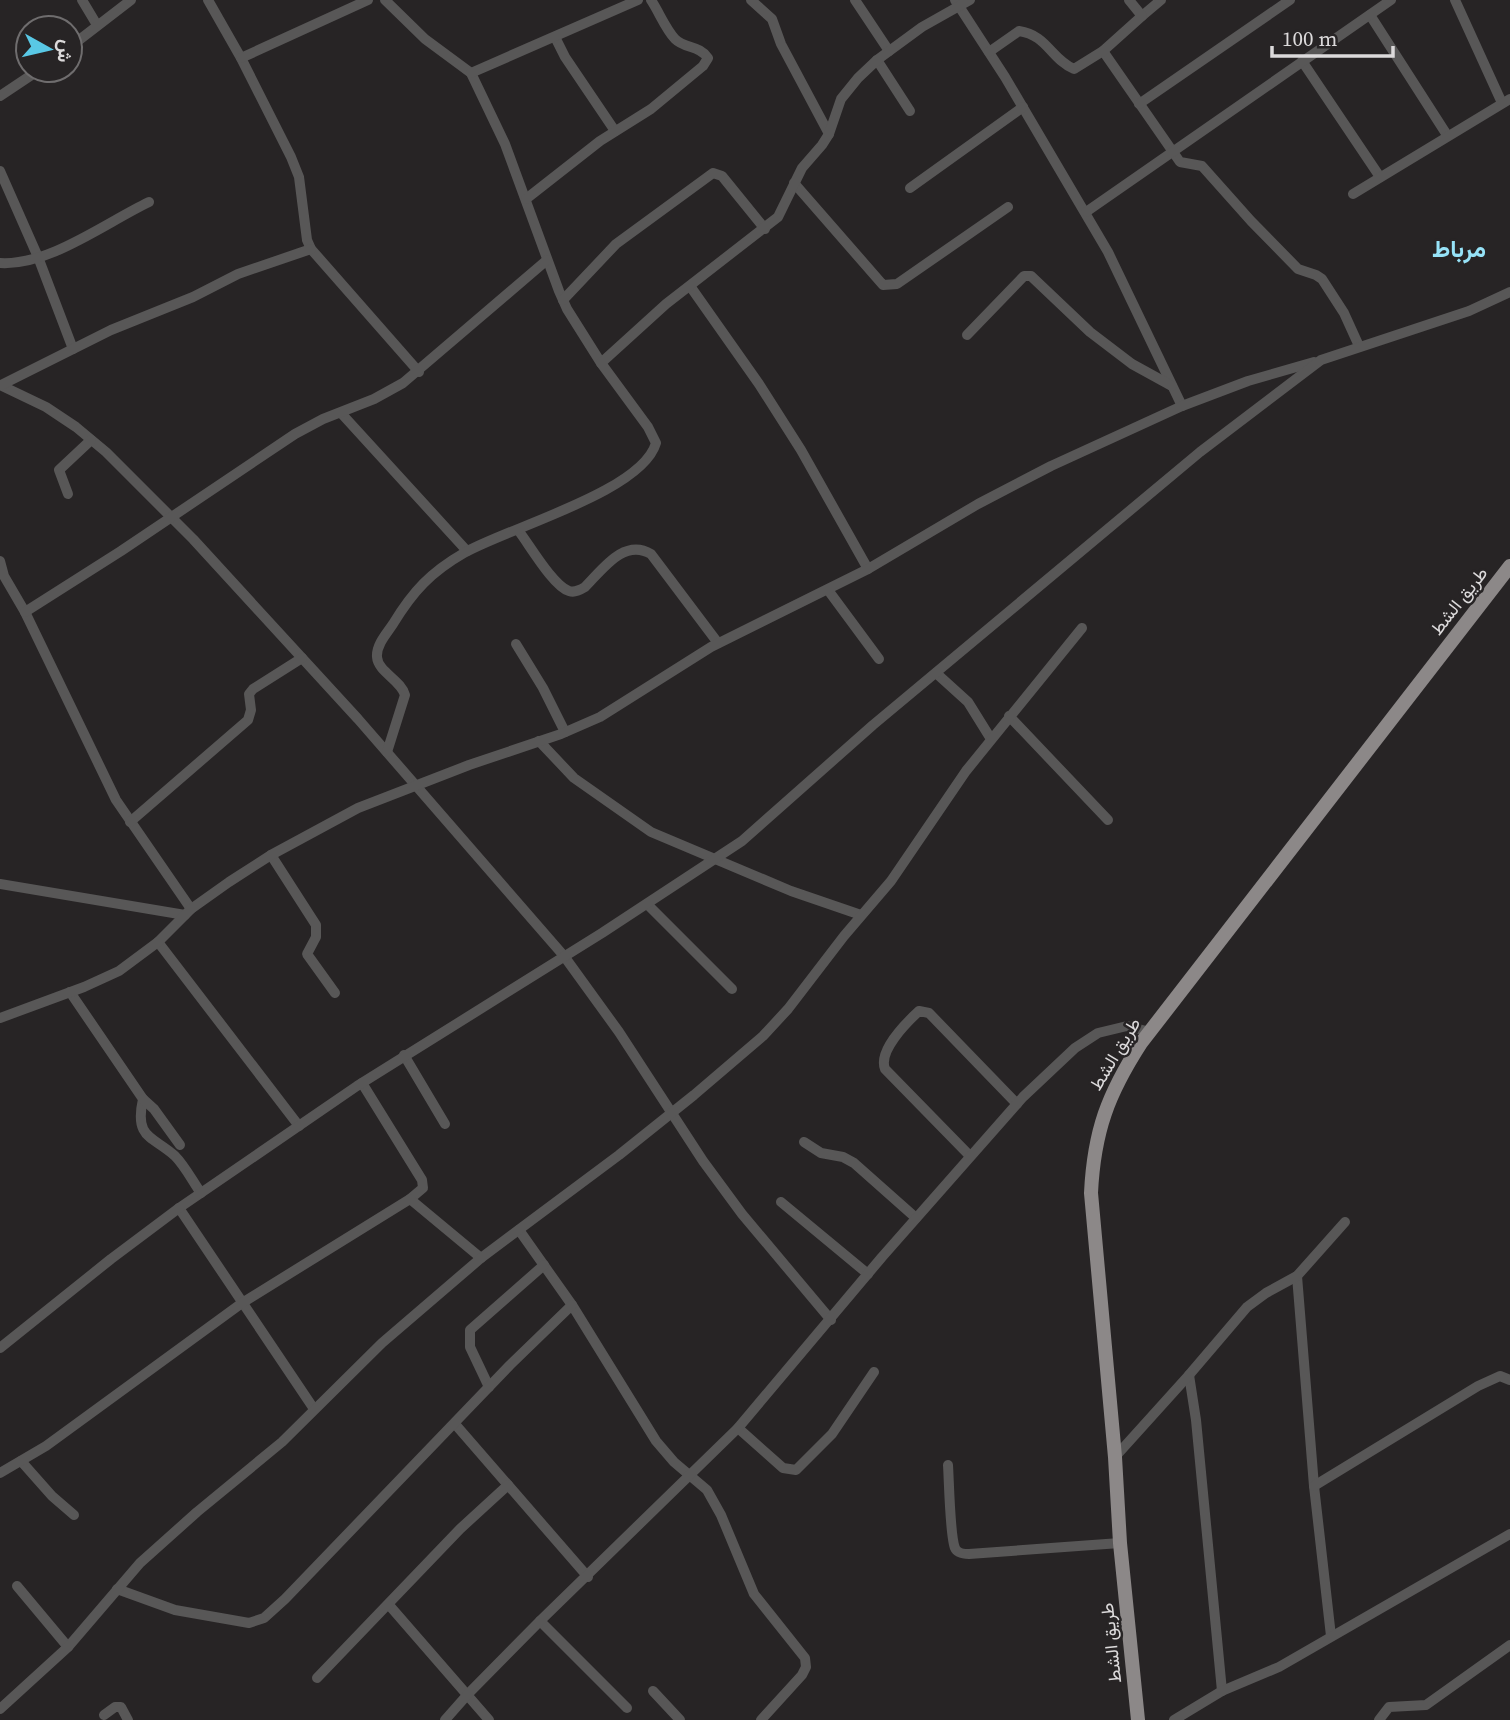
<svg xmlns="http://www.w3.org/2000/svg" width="1510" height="1720" font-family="'Source Serif 4',Vazirmatn,serif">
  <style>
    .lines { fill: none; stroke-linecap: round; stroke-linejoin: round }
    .minor { stroke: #585757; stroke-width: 10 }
    .major { stroke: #8c8888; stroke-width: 14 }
    .labels { text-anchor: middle; stroke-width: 5; stroke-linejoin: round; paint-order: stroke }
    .street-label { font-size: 18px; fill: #dcdadb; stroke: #272425 }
    .district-label { font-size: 24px; font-weight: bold; fill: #96e2f7; stroke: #272425 }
  </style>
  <rect width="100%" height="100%" fill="#272425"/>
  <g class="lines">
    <g class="minor">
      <polyline points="82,0 97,25"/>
      <polyline points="208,0 241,58 291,157 299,177 307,240 311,249 419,372"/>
      <polyline points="385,0 425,39 471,73 505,144 559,291 567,309 601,363"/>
      <polyline points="751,0 772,19 781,44 829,134"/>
      <polyline points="855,0 889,51"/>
      <polyline points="955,0 1005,77 1108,252 1182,406"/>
      <polyline points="1455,0 1502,103"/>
      <polyline points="1370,15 1447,135"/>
      <polyline points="1142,16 1161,0"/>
      <polyline points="555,37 565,57 615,131"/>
      <polyline points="70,47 131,0"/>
      <polyline points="1103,51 1180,162 1202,166 1251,221 1298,269 1316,275 1322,279 1344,313 1359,346"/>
      <path d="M989 52 1019 31C1047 35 1051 59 1074 69L1103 51 1142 16 1129 0"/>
      <polyline points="241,58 368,0"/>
      <polyline points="877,60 910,111"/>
      <polyline points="1302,61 1380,177"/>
      <polyline points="471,73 638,0"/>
      <polyline points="0,96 39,70"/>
      <polyline points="1139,104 1290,0"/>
      <polyline points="0,171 38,257 73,349"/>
      <polyline points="794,183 883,285 897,284 1008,207"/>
      <polyline points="910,188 1023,107"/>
      <polyline points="1353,194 1510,99"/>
      <path d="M526 199 600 141 651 109 703 66 708 58C699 45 685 49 675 39 665 28 659 12 651 0"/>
      <polyline points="1086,212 1391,0"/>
      <path d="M0 263C49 266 105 223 149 202"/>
      <polyline points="690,286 759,384 801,450 868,569"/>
      <polyline points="563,300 616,244 713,173 722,176 765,229"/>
      <polyline points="967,335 1024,276 1031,276 1090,332 1132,364 1172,386"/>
      <polyline points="0,385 46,407 76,427 106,452 193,539 358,719 564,956 619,1032 703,1161 742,1214 831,1320"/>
      <polyline points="1,385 111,330 193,297 238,274 311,249"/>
      <polyline points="341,413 467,551"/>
      <polyline points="68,494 59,470 91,440"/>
      <path d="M518 530C529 544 553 586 569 591 575 593 580 590 585 587 603 569 624 538 651 554L718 643"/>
      <polyline points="0,561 4,576 25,612 116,800 191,909"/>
      <polyline points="828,590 879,659"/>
      <polyline points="25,612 121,551 295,434 323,419 374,399 403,383 547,260"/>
      <polyline points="516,644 543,688 565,732"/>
      <polyline points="936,673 968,702 991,739"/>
      <polyline points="1009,716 1108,820"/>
      <polyline points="539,741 574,778 651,832 791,891 861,915"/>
      <path d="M387 752 405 695C401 680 378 672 377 657 376 645 387 633 393 624 413 591 431 572 464 553 507 528 642 492 656 443L648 427 601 363 666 304 778 217 802 168 822 145 829 134 841 99 858 78 877 60 922 27 970 0"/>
      <polyline points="130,822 248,720 251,710 249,694 253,689 302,658"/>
      <polyline points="271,855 316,925 316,937 307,954 335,993"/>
      <polyline points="0,884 185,915"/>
      <polyline points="647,904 732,989"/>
      <polyline points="158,942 299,1126"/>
      <path d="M70 992 143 1099C134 1139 153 1136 175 1156 185 1166 193 1182 201 1193"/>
      <polyline points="0,1018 84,987 119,971 158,942 191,909 229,882 271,855 358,808 469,765 561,734 600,717 711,647 868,569 978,504 1051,466 1182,406 1248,381 1314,362"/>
      <polyline points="404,1055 445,1124"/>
      <polyline points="362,1083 422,1180 423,1188 410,1199"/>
      <polyline points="143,1099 154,1109 180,1145"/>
      <polyline points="804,1142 821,1153 843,1157 854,1163 916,1218"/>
      <path d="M970 1156 885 1069C878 1051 906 1023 919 1011L929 1013 1017 1104"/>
      <polyline points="781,1202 868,1274"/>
      <polyline points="179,1208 314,1409"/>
      <polyline points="519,1230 572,1305 656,1441 674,1462 707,1490 721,1515 754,1594 805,1658 806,1667 802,1675 761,1720"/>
      <polyline points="1297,1276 1314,1486 1331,1636"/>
      <polyline points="0,1348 111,1259 179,1208 357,1086 602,933 742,841 873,725 1200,452 1321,360 1469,311 1510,292"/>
      <polyline points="1189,1375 1196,1420 1222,1691"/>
      <polyline points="489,1387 470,1347 470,1330 544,1265"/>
      <polyline points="455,1424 588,1577"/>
      <polyline points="738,1428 783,1468 796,1470 832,1434 874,1372"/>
      <polyline points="1115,1457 1189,1375 1247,1307 1266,1293 1297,1276 1345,1222"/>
      <polyline points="21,1461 52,1496 74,1515"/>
      <path d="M948 1465C949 1480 950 1537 955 1548 957 1553 964 1554 969 1554L1120 1543"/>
      <polyline points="0,1473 46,1446 242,1303 410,1199 481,1258"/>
      <polyline points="1314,1486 1478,1386 1500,1376 1510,1380"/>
      <polyline points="17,1586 68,1647"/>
      <polyline points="117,1589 175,1610 249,1623 264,1618 285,1599 510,1365 572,1305"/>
      <polyline points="389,1605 489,1720"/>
      <polyline points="540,1621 627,1708"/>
      <polyline points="317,1678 460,1529 508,1485"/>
      <polyline points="653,1691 680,1720"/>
      <polyline points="0,1709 68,1647 140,1563 197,1512 282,1442 382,1343 481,1258 619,1155 694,1095 763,1036 788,1009 844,936 891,881 966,771 1082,628"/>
      <polyline points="104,1715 115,1707 121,1707 128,1720"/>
      <polyline points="445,1720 468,1694 540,1621 738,1428 882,1257 1023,1097 1075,1048 1098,1033 1127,1026 1150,1032"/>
      <polyline points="1174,1720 1222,1691 1279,1667 1510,1534"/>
      <polyline points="1379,1720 1389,1707 1426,1705 1510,1645"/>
    </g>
    <path class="major" d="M1138 1720 1120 1543 1115 1457 1091 1193C1094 1131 1108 1094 1141 1043L1510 566"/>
  </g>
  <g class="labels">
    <g class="street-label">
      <text transform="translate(1459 601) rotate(-52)" y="6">طريق الشط</text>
      <text transform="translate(1115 1054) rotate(-59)" y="6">طريق الشط</text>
      <text transform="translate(1111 1643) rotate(-96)" y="6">طريق الشط</text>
    </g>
    <g class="district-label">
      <text x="1459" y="257">مرباط</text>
    </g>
  </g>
  <g transform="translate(49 49) rotate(98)"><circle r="33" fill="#272425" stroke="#6f6d6e" stroke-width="2"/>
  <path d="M0-5L12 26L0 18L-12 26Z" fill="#59c8e5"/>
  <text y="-10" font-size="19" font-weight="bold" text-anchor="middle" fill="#dcdadb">ش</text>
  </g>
  <path d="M1272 46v10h121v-10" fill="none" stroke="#dcdadb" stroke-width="3.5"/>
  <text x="1282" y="46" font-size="21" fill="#dcdadb" stroke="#272425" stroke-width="5" paint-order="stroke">100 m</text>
</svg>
